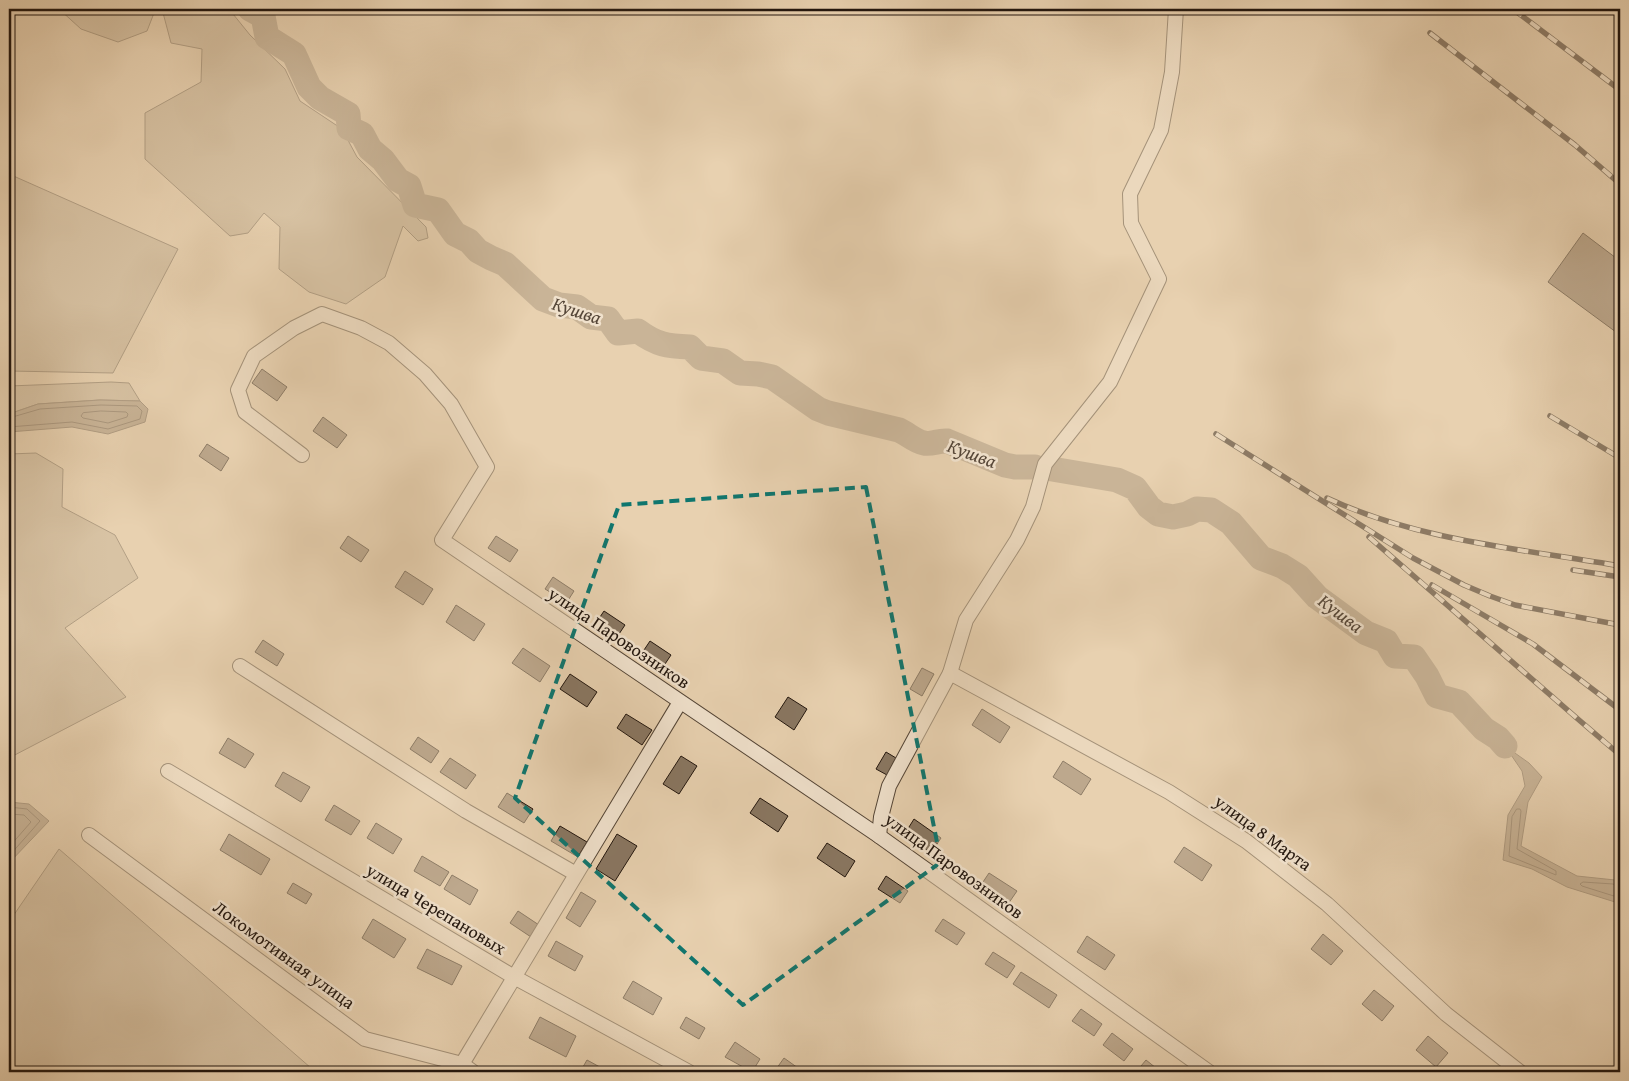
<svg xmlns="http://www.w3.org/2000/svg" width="1629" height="1081" font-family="'Gentium Book Plus',serif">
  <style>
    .green { fill: #c6b194; stroke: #746451 }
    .water { fill: #a59179; stroke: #71604e }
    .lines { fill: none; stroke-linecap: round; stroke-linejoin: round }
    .shore { stroke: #645444; stroke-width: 1 }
    .river { stroke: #a59179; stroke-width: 25 }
    .building { fill: #897762; stroke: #22160e }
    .minor-casing { stroke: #544536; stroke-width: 16 }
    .minor { stroke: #f0e1cc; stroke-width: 14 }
    .rail-casing { stroke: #22160e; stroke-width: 5.5 }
    .rail { stroke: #f0e1cc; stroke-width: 4; stroke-dasharray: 11; stroke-linecap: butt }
    .marked { fill: none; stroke: #0f766e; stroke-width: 4; stroke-dasharray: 10 6; stroke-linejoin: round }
    .labels { text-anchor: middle; stroke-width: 5; stroke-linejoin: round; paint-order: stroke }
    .street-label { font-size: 18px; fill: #22160e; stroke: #f0e1cc }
    .water-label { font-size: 19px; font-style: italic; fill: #564739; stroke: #f0e1cc }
  </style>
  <rect width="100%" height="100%" fill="#e8d1b0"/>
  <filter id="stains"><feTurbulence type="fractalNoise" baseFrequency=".004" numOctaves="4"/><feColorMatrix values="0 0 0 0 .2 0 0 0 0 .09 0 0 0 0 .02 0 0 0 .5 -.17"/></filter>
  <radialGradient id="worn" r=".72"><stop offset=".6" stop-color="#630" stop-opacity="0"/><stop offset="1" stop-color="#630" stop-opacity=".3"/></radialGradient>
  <g class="green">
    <polygon points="59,9 153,9 154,13 147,31 118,42 81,29"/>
    <polygon points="162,9 229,9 250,35 285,69 300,101 342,129 357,157 426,227 428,238 418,241 403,226 385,277 346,304 309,292 279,269 280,227 264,213 248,233 230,236 145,159 145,113 201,82 202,49 171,43"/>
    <polygon points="9,174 178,249 113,373 9,371"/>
    <polygon points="111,382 129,383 140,401 100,400 38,404 9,414 9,386"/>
    <polygon points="36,453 63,469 62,507 115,535 138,578 65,628 126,697 9,758 9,454"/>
    <polygon points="59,849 311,1068 310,1072 9,1072 9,922"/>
  </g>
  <g class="water">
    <polygon points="100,400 140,401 148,409 145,422 108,434 72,427 9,432 9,414 38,404"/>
    <polygon points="1505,746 1529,763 1542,777 1528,802 1521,846 1577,876 1615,880 1620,883 1620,907 1615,902 1567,887 1532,869 1503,860 1508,815 1525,786 1522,771"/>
    <polygon points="9,802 29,804 49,821 9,863"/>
  </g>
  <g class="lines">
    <g class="shore">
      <polygon points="101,411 126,412 128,414 127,417 108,423 83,418 81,416 83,413"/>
      <polyline points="9,418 40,409 101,405 137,406 142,411 140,419 108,429 72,422 9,427"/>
      <polyline points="9,807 27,809 40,821 9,856"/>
      <polygon points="1517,809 1520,809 1521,811 1517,849 1556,871 1556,875 1509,856 1512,817"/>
      <polyline points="9,814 24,815 31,822 9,847"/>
      <polyline points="1620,887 1613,884 1583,882 1580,884 1582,886 1617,897 1620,900"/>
    </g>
    <g class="river">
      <path d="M250 9 263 16 267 37 294 54 309 87 320 98 348 114 349 128 362 134 370 149 383 160 398 180 409 186 415 205 438 210 455 234 469 241 478 251 491 258 505 264 543 299 559 305 577 307 591 317 608 319 618 333 638 331C657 345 667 346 690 347L701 358 723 361 740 373 758 374 772 377 818 409 828 413 899 430C908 434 914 441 924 443 931 445 939 440 947 441L1005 465 1015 467H1035"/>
      <polyline points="1052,469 1117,480 1135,488 1149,507 1158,514 1173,517 1187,514 1197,509 1211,510 1231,523 1261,558 1282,566 1298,576 1317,597 1366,633 1386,641 1395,656 1414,657 1427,676 1437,696 1459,702 1484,729 1498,738 1505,746"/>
    </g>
  </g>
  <g class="building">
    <polygon points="1583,233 1620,261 1620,335 1548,282"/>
    <polygon points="262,369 287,387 277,401 252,383"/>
    <polygon points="323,417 347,435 337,448 313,431"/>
    <polygon points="207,444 229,458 221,471 199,456"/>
    <polygon points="348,536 369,550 361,562 340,548"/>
    <polygon points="496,536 518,550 510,562 488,548"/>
    <polygon points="405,571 433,589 423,605 395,587"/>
    <polygon points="553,577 574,591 567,602 545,589"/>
    <polygon points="456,605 485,624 474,641 446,622"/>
    <polygon points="604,611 625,625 617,637 596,623"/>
    <polygon points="263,640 284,654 277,666 255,652"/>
    <polygon points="650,641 671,655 663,667 642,653"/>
    <polygon points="523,648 550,666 540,682 512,663"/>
    <polygon points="922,668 934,674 922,696 910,689"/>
    <polygon points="570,674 597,692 587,707 560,689"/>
    <polygon points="788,697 807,709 794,730 775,717"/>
    <polygon points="982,709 1010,727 1000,743 972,725"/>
    <polygon points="626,714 652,730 642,745 617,728"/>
    <polygon points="418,737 439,751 431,763 410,749"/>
    <polygon points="228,738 254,754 245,768 219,753"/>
    <polygon points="886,752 896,758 887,775 876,769"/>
    <polygon points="681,756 697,766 679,794 663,784"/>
    <polygon points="450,758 476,775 466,789 440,772"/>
    <polygon points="1063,761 1091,779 1081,795 1053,777"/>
    <polygon points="283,772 310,787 301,802 275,786"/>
    <polygon points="507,793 533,809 524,823 498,807"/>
    <polygon points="760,798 788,816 778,832 750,813"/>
    <polygon points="334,805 360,821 351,835 325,820"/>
    <polygon points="914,819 941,838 931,853 904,835"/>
    <polygon points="376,823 402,839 393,854 367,838"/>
    <polygon points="560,826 587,842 578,857 551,841"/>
    <polygon points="229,834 270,859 261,875 220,850"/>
    <polygon points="617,834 637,846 615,881 596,869"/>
    <polygon points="827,843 855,861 845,877 817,858"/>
    <polygon points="1184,847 1212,865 1202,881 1174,862"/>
    <polygon points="422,856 449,872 440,886 414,871"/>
    <polygon points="989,873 1017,891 1006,907 979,888"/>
    <polygon points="452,875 478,890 470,905 444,889"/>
    <polygon points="886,876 908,891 900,903 878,889"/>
    <polygon points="293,883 312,894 306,904 287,893"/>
    <polygon points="581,892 596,901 580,927 566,918"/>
    <polygon points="518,911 539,925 531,937 510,923"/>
    <polygon points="373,919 406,939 394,958 362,938"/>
    <polygon points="943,919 965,933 957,945 935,931"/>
    <polygon points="1323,934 1343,951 1331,965 1311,949"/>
    <polygon points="1087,936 1115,955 1105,970 1077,952"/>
    <polygon points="556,941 583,956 575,971 548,956"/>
    <polygon points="427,949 462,966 452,985 417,968"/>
    <polygon points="993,952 1015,966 1007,978 985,964"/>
    <polygon points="1021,972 1057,995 1049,1008 1013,984"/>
    <polygon points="633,981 662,998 653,1015 623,998"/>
    <polygon points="1374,990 1394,1006 1382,1021 1362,1004"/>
    <polygon points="1081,1009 1102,1024 1094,1036 1072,1021"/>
    <polygon points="540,1017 576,1036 566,1057 529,1038"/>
    <polygon points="686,1017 705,1028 699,1039 680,1028"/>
    <polygon points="1112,1033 1133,1049 1124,1061 1103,1045"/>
    <polygon points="1428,1036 1448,1053 1436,1067 1416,1050"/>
    <polygon points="735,1042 760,1059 752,1072 725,1057"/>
    <polygon points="784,1058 798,1068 795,1072 774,1072"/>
    <polygon points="587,1060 609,1072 580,1072"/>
    <polygon points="1146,1060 1161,1072 1136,1072"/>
  </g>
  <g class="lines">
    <g class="minor-casing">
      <g id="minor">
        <polyline points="302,455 245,412 238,390 254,356 294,328 322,314 361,328 389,343 425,374 451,404 487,467 442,540 879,836 1209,1072"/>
        <polyline points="240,666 466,811 576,874"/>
        <polyline points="950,673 1169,792 1246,841 1327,904 1446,1014 1520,1072"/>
        <polyline points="168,771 514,977 689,1072"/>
        <polyline points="89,835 365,1039 462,1064 473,1072"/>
        <polyline points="879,836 881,817 889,786 950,673 966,620 1017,540 1033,507 1045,464 1110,382 1159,279 1131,223 1130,194 1161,130 1172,72 1176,9"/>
        <polyline points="462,1064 680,702"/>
      </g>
    </g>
    <use href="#minor" class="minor"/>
    <g class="rail-casing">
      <g id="rail">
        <polyline points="1513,9 1620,90"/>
        <polyline points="1430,33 1575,145 1620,184"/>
        <polyline points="1550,416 1620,458"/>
        <polyline points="1216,434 1413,558 1464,585 1490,596 1515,605 1620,625"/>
        <path d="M1327 498C1419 541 1522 549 1620 566"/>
        <polyline points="1369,537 1579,720 1620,755"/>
        <polyline points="1573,570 1620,577"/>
        <polyline points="1432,585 1533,644 1620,710"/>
      </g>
    </g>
    <use href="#rail" class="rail"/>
  </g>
  <path d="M0 0H1629V1081H0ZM866 487 941 862 743 1005 515 798 619 505Z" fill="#e8d1b0" fill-opacity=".55" fill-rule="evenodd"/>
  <path class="marked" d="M866 487 941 862 743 1005 515 798 619 505Z"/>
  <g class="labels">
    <g class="street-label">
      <text transform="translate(619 638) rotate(34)" y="6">улица Паровозников</text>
      <text transform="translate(1263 833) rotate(36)" y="6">улица 8 Марта</text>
      <text transform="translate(954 866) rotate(36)" y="6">улица Паровозников</text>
      <text transform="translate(436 909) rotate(31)" y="6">улица Черепановых</text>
      <text transform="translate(284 955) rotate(36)" y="6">Локомотивная улица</text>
    </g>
    <g class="water-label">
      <text transform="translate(577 310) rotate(18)" y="7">Кушва</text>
      <text transform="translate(972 453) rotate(20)" y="7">Кушва</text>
      <text transform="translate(1341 613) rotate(37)" y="7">Кушва</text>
    </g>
  </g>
  <rect width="1629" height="1081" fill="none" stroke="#e8d1b0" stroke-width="30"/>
  <rect x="10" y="10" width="1609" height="1061" fill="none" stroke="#22160e" stroke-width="2.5"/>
  <rect x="15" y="15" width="1599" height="1051" fill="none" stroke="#22160e"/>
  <rect width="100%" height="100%" filter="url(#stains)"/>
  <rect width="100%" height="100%" fill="url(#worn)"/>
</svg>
